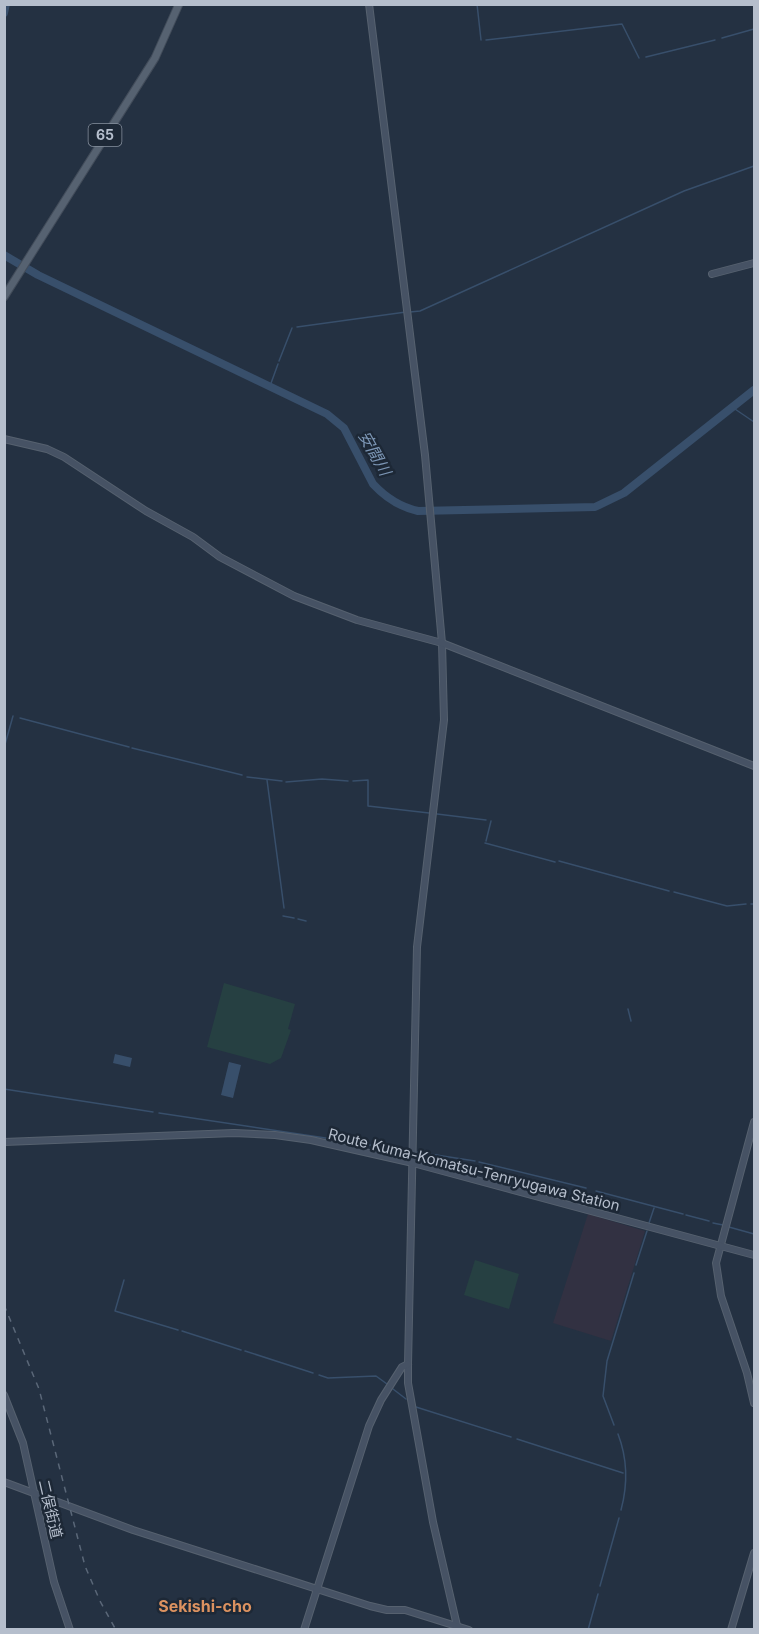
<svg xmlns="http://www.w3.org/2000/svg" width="759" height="1634" font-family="Inter,'Noto Sans JP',sans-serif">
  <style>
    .medical { fill: #323142 }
    .green { fill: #264042 }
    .water { fill: #384f6b }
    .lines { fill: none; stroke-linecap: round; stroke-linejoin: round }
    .stream { stroke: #384f6b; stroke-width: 1.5 }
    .river { stroke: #384f6b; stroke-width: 8 }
    .secondary-casing { stroke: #56616f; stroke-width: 8 }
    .primary-casing { stroke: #424c5a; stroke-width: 9 }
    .secondary { stroke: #465264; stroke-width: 6 }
    .primary { stroke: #566271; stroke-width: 7 }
    .rail { stroke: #5a6778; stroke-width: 1.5; stroke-dasharray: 6 6; stroke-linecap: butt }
    .labels { text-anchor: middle; stroke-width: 5; stroke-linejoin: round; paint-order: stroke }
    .shield { fill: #1d2836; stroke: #87919f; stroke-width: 1.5 }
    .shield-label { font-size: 14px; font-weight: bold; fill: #b5becc }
    .street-label { font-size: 15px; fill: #b5becc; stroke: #1d2836 }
    .water-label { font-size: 16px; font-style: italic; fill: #7b95b4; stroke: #1d2836 }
    .neighbourhood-label { font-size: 16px; font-weight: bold; fill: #dc9260; stroke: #1d2836 }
  </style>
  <rect width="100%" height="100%" fill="#243142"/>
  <polygon class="medical" points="588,1214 645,1231 611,1341 553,1323"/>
  <g class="green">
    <polygon points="224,983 295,1004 288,1029 291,1030 281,1058 270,1064 207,1047"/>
    <polygon points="475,1260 519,1274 509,1309 464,1295"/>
  </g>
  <g class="water">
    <polygon points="115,1054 132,1058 130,1067 113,1063"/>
    <polygon points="229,1062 241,1065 233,1098 221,1095"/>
  </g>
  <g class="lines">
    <g class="stream">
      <polyline points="477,4 481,40"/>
      <polyline points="722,38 754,29"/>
      <polyline points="486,40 622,24 639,58"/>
      <polyline points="646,57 715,40"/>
      <polyline points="410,312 420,311 684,191 754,166"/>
      <polyline points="297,327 406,312"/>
      <polyline points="279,361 292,328"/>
      <polyline points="270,386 278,364"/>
      <polyline points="732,407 754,422"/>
      <polyline points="20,718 129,747"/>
      <polyline points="4,748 13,716"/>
      <polyline points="132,748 242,775"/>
      <polyline points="247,777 282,781"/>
      <polyline points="267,780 284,908"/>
      <polyline points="353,781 368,780 368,806 429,813"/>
      <polyline points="286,782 322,779 348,781"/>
      <polyline points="437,814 486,820"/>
      <polyline points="486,841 491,821"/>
      <polyline points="485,843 555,862"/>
      <polyline points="559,861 669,891"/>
      <polyline points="674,892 727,906 746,904"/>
      <polyline points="751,904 754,904"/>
      <polyline points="283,916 294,918"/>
      <polyline points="298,919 306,921"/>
      <polyline points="628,1009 631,1021"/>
      <polyline points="4,1089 153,1112"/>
      <polyline points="159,1113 332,1139"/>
      <polyline points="337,1140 409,1151"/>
      <polyline points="417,1152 475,1161"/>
      <polyline points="479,1162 586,1188"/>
      <polyline points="596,1191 683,1214"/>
      <polyline points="686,1215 709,1221"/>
      <polyline points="649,1223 654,1208"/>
      <polyline points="713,1223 723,1225"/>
      <polyline points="729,1227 754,1234"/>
      <polyline points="636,1265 647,1231"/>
      <polyline points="124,1280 115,1311 178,1330"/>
      <polyline points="182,1331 241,1350"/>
      <polyline points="245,1351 313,1373"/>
      <polyline points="319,1375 328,1378 376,1376 387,1384"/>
      <polyline points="393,1389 406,1399"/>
      <polyline points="416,1407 511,1437"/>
      <polyline points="614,1425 603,1396 607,1361 634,1273"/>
      <path d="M618 1434C628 1460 628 1484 621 1510"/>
      <polyline points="517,1439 623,1473"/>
      <polyline points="600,1586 619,1518"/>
      <polyline points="588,1630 598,1594"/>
    </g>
    <g class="river">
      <polyline points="4,13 6,4"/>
      <path d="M4 255 38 275 327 414 344 428 373 484C386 498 400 507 418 511L595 507 624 493 754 390"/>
    </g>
    <g class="secondary-casing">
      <g id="secondary">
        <polyline points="369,4 425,455 442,643 444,720 417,947 408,1364 408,1383 433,1522 458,1630"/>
        <polyline points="712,274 754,263"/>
        <polyline points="4,439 47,449 64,457 146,511 193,537 220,557 294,596 357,620 442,643 754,766"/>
        <polyline points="754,1122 716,1263 721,1296 747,1373 754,1403"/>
        <polyline points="4,1142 234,1133 275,1135 311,1140 413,1163 754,1255"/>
        <polyline points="4,1395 23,1443 54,1582 70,1630"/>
        <polyline points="4,1482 133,1530 370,1606 387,1610 405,1610 469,1630"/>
        <polyline points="304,1630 369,1426 381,1400 402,1367 408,1364"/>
        <polyline points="731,1630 754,1553"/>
      </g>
    </g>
    <g class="primary-casing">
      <polyline id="primary" points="4,297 155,58 179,4"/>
    </g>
    <use href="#secondary" class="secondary"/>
    <use href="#primary" class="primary"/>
    <polyline class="rail" points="4,1305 39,1389 85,1566 100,1601 116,1630"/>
  </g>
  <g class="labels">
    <rect class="shield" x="88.5" y="124" width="33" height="22" rx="4.5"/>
    <g class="shield-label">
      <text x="105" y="140">65</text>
    </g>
    <g class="street-label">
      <text transform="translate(474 1170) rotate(14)" y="5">Route Kuma-Komatsu-Tenryugawa Station</text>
      <text transform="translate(50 1509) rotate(77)" y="5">二俣街道</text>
    </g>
    <g class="water-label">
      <text transform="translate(375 453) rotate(61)" y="6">安間川</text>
    </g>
    <g class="neighbourhood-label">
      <text x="205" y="1612">Sekishi-cho</text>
    </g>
  </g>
  <rect width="759" height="1634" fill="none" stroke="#b5becc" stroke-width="12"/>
</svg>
